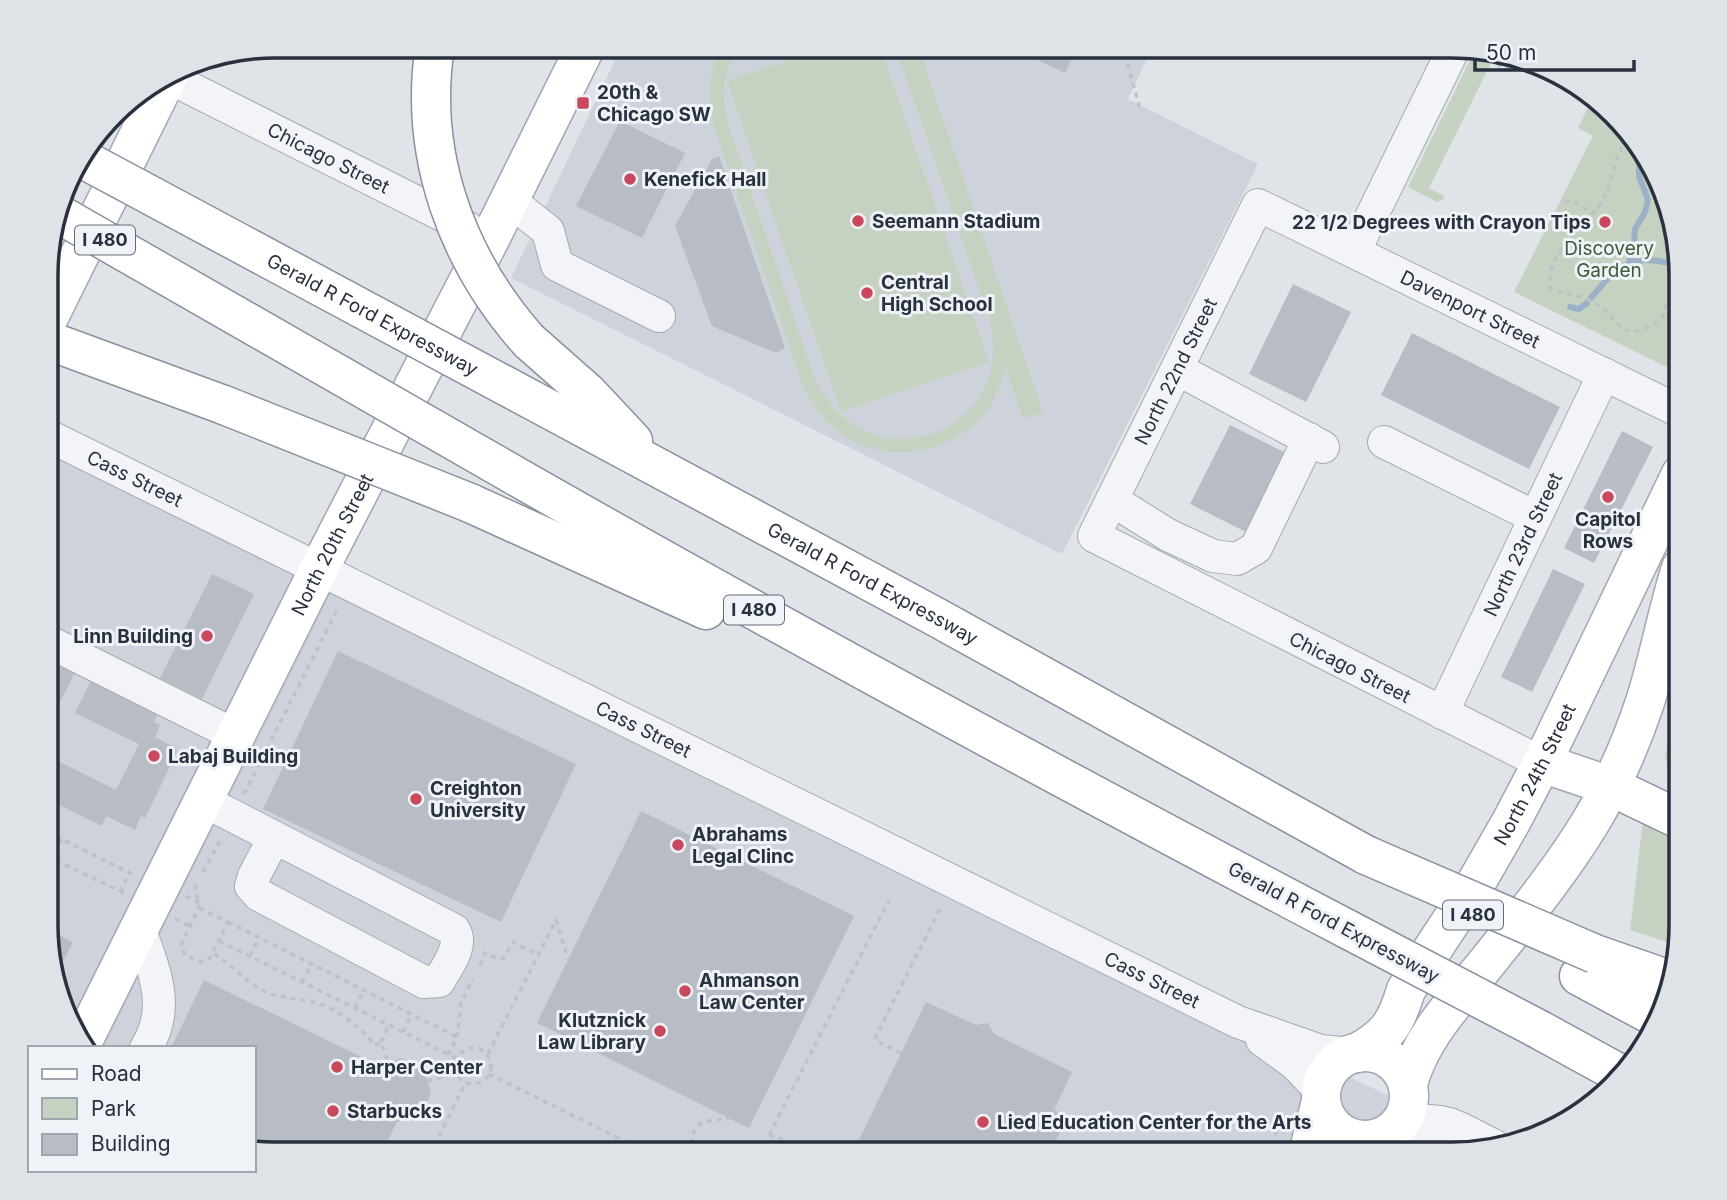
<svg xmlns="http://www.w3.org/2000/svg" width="1727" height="1200" font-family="Inter,sans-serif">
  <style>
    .built { fill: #ced2da }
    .green { fill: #c5d2c1 }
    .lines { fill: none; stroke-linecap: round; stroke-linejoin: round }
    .stream { stroke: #9cb1c8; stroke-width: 6 }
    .building { fill: #b7bcc5 }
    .minor-casing { stroke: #a5aab2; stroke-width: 34 }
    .major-casing { stroke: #9fa8b4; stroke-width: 41 }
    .highway-casing { stroke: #88919f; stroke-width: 41 }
    .path { stroke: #bec1c7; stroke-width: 3.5; stroke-dasharray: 5 5; stroke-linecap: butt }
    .minor { stroke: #f2f4f7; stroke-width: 32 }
    .major { stroke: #fff; stroke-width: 38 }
    .highway { stroke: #fff; stroke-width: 38 }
    .highway-bridge-casing { stroke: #88919f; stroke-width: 41; stroke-linecap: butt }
    .highway-bridge { stroke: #fff; stroke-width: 38 }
    .poi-dot { fill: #ca485b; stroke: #eff2f6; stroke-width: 2.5 }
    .labels { text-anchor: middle; stroke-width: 6; stroke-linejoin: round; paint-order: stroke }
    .shield { fill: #eff2f6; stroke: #646b76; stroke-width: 2 }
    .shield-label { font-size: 18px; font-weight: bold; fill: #29313f }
    .poi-label { font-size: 19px; font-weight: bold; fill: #29313f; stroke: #eff2f6; text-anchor: start }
    .street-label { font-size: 19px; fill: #29313f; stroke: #eff2f6 }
    .park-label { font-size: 19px; fill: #3d5b37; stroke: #eff2f6 }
    .rim { fill: none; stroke: #29313f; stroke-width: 3.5 }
  </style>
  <rect width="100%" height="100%" fill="#e0e3e8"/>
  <g class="built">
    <polygon points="622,46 1153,46 1128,99 1258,164 1062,554 511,278"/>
    <polygon points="47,435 1347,1076 1493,1145 1453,1154 254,1153 254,1048 83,1048 76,1040 47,955"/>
  </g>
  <g class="green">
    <path d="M721 46H738C723 71 721 96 728 124L814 377C865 490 1021 435 989 318L902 66 893 46H918L1043 412 1023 419 1006 369C1001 382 997 396 989 408 952 461 872 467 827 422 815 410 808 396 801 381L715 129C707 100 708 73 721 46Z"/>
    <polygon points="831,46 880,46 989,362 841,412 727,81"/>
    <polygon points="1485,50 1512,55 1508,62 1502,64 1482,54"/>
    <polygon points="1473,54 1491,63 1429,188 1444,196 1443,200 1437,202 1408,187"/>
    <polygon points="1594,95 1658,173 1681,260 1681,374 1514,292 1593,136 1578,128"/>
    <polygon points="1681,708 1681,794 1673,790 1665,755"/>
    <polygon points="1643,820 1681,839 1680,946 1630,930"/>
  </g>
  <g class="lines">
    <g class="stream">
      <polyline points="1629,263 1634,245 1635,229 1645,212 1648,200 1639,176 1639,163 1631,147"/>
      <path d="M1591 298C1607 279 1621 259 1648 260 1659 260 1670 264 1681 265"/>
      <polyline points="1570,307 1579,309 1587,303"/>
    </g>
  </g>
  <g class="building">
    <polygon points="1009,46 1078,46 1065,73"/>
    <polygon points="620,121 685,153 642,238 576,206"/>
    <polygon points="719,156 785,348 776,353 712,326 675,226 712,159"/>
    <polygon points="1293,284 1351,312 1306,402 1249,374"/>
    <polygon points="1412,333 1560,407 1529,469 1381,395"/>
    <polygon points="1230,425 1288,454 1248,533 1190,504"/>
    <polygon points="1622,431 1653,447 1594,563 1564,548"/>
    <polygon points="1553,569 1585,584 1532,692 1501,677"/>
    <polygon points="212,574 254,594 202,699 160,678"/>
    <polygon points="338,651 576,764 501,922 263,809"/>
    <polygon points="47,659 75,672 57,708 47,703"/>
    <polygon points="93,677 159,710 154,722 160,725 155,737 176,748 177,752 145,818 141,816 135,830 106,816 102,826 47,799 47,772 54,759 116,790 139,744 75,713"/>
    <polygon points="641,811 854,916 749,1128 537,1023"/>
    <polygon points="47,929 73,942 55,977 47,955"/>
    <polygon points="204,980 378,1065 401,1058 424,1069 431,1094 420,1115 397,1122 381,1154 254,1153 254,1048 171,1048"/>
    <polygon points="926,1002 976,1025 988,1023 994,1034 1072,1072 1054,1110 1068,1116 1049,1154 852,1154"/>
  </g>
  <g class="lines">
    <g class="minor-casing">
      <g id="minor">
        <path id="s1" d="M166 76 468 228"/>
        <polyline points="509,200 548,231 557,265 659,316"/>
        <polyline points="1354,252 1455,46"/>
        <polyline points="1177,369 1323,447"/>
        <path id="s2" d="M47 435 1238 1022 1321 1051 1351 1054"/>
        <polyline points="1384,442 1535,517"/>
        <polyline points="1112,500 1168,535 1213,556 1237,559 1256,548 1309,439"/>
        <polyline points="47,641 237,736"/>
        <path id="s3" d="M1442 713 1604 374"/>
        <path id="s4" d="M1542 763 1094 536 1258 205 1681 412"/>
        <path d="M204 801 454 930C464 946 447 966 439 981L424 982 259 895 251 886 254 876 274 838"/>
        <path d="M139 927C153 968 172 1007 146 1048"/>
        <polyline points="1262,1040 1294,1063 1321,1091"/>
        <path d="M1399 1125C1443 1114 1454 1126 1493 1145"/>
        <polyline points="1416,1154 1449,1124"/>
      </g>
    </g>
    <g class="major-casing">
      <g id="major">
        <polyline points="47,321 169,74"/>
        <polyline points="1542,763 1610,786"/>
        <path id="s5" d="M81 1045 319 569 490 239 586 46"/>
        <circle cx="1365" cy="1096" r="44"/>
        <path id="s6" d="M1357 1053C1388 1036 1396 1023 1406 990L1476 883 1511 822 1542 763 1681 474"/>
        <path d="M1408 1084C1421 1035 1458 999 1489 960 1524 916 1560 872 1590 823 1613 785 1631 744 1645 702 1659 658 1667 612 1681 568"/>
        <polyline points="1308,1154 1321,1101"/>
      </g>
    </g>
    <g class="highway-casing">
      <g id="highway">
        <polyline points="47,340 224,405"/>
        <polyline points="529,341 588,393 633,441"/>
        <path id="s7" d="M532 400 936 617 1366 855"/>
        <path d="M493 463C775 625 1060 778 1347 929"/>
        <polyline points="470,503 706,610"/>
        <polyline points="1610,786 1681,820"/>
        <polyline points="1595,954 1673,981"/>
        <polyline points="1579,976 1659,1019"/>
        <polyline points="1540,1030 1622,1075"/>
      </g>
    </g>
    <g class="path">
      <polyline points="1125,54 1140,109"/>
      <polyline points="1479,55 1507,69 1514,55"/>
      <path d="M1622 147C1613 163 1612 182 1604 198 1586 230 1546 247 1550 288 1563 294 1579 294 1591 301 1625 319 1618 350 1663 317 1663 305 1670 299 1681 299"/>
      <polyline points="1564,201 1576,203 1594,214"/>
      <polyline points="47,764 51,758 60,756 58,761"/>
      <polyline points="244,794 338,608"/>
      <polyline points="47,832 134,875"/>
      <polyline points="47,856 124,893"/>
      <polyline points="47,870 62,839"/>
      <polyline points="203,872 221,839"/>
      <polyline points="195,885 199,908 181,945 185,955 200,962 210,958 228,922 199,908"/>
      <polyline points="120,892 130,872"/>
      <polyline points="186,896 200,903"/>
      <polyline points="175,919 190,926"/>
      <polyline points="228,922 457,1037"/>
      <polyline points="219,941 458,1059"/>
      <path d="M214 954C233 964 245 983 266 992 278 997 291 998 303 1000 334 1005 355 1022 375 1045L381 1042 388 1062"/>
      <polyline points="250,956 259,938"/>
      <polyline points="480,965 485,953 496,958 504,958 513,942 538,955"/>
      <polyline points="302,982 311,965"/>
      <polyline points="355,1008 363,991"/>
      <polyline points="403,1032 411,1015"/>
      <polyline points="381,1042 389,1025"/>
      <circle cx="473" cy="1066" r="18"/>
      <polyline points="901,1053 875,1040 875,1038 942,905"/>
      <polyline points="488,1054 556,920 568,959"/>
      <polyline points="448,1055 457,1037 461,1003 473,978"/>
      <polyline points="489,1074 651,1154"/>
      <polyline points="427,1081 457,1073"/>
      <polyline points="1272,1121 1279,1146"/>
      <polyline points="769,1135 796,1144 811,1154"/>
      <polyline points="430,1154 466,1082"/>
      <path d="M691 1154C691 1121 699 1122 730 1118"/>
      <polyline points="774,1154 769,1135 889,900"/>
    </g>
    <use href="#minor" class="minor"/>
    <use href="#major" class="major"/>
    <use href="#highway" class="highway"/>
    <g class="highway-bridge-casing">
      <g id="highway-bridge">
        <path d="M435 46C418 155 457 260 529 341"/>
        <path id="s8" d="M81 158 532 400"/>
        <polyline points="57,213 493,463"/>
        <polyline points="224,405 470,503"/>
        <polyline points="1366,855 1595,954"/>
        <polyline points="1347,929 1540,1030"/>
      </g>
    </g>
    <use href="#highway-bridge" class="highway-bridge"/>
  </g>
  <g class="poi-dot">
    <rect x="576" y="96" width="14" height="14" rx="3.5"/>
    <circle cx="630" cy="179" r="7"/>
    <circle cx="858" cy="221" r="7"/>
    <circle cx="1605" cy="222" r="7"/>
    <circle cx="867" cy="293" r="7"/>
    <circle cx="1608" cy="497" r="7"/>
    <circle cx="207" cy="636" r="7"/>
    <circle cx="154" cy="756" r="7"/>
    <circle cx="416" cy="799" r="7"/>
    <circle cx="678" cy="845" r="7"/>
    <circle cx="685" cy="991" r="7"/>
    <circle cx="660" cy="1031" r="7"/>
    <circle cx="337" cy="1067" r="7"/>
    <circle cx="333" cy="1111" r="7"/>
    <circle cx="983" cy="1122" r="7"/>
  </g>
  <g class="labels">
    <g class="shield">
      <rect x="75" y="225.5" width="60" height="29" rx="5"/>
      <rect x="724" y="595.5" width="60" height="29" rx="5"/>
      <rect x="1443" y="900.5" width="60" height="29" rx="5"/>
    </g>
    <g class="shield-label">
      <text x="105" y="246">I 480</text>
      <text x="754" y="616">I 480</text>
      <text x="1473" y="921">I 480</text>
    </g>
    <g class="poi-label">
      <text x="597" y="99">20th &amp;<tspan x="597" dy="22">Chicago SW</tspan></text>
      <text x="644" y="186">Kenefick Hall</text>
      <text x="872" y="228">Seemann Stadium</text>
      <text x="1591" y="229" text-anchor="end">22 1/2 Degrees with Crayon Tips</text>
      <text x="881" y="289">Central<tspan x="881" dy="22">High School</tspan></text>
      <text x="1608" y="526" text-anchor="middle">Capitol<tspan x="1608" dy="22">Rows</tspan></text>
      <text x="193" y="643" text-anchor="end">Linn Building</text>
      <text x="168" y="763">Labaj Building</text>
      <text x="430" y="795">Creighton<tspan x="430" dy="22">University</tspan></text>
      <text x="692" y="841">Abrahams<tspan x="692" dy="22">Legal Clinc</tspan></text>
      <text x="699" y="987">Ahmanson<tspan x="699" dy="22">Law Center</tspan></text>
      <text x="646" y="1027" text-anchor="end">Klutznick<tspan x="646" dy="22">Law Library</tspan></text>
      <text x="351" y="1074">Harper Center</text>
      <text x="347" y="1118">Starbucks</text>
      <text x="997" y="1129">Lied Education Center for the Arts</text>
    </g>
    <g class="street-label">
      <text dy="7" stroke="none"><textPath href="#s1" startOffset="182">Chicago Street</textPath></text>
      <text dy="7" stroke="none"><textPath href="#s4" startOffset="1108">Davenport Street</textPath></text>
      <text dy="7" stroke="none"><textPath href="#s8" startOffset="331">Gerald R Ford Expressway</textPath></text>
      <text dy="7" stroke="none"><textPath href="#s4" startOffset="686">North 22nd Street</textPath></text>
      <text dy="7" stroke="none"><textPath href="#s2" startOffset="98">Cass Street</textPath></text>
      <text dy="7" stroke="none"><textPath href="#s3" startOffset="187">North 23rd Street</textPath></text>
      <text dy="7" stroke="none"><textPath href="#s5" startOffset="560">North 20th Street</textPath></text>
      <text dy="7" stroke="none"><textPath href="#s7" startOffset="387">Gerald R Ford Expressway</textPath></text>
      <text transform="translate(1350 667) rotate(27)" y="7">Chicago Street</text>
      <text dy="7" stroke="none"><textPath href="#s2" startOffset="665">Cass Street</textPath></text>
      <text dy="7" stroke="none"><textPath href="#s6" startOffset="334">North 24th Street</textPath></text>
      <text transform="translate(1334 922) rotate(28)" y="7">Gerald R Ford Expressway</text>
      <text dy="7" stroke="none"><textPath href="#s2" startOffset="1232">Cass Street</textPath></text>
    </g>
    <g class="park-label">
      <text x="1609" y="255">Discovery<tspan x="1609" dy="22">Garden</tspan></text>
    </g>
  </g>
  <path d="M0 0H1727V1200H0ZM275 58H1452A217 217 0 0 1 1669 275V925A217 217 0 0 1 1452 1142H275A217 217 0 0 1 58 925V275A217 217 0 0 1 275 58Z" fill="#dfe3e7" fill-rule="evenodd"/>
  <path class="rim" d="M275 58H1452A217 217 0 0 1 1669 275V925A217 217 0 0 1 1452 1142H275A217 217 0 0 1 58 925V275A217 217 0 0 1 275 58Z"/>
  <rect x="28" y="1046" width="228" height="126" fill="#eff2f6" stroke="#a0a5ad" stroke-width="2"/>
  <rect x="42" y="1069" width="35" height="10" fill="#ffffff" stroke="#a0a5ad" stroke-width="2"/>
  <text x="91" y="1081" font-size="21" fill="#29313f">Road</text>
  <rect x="42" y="1098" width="35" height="21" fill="#c5d2c1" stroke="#a0a5ad" stroke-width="2"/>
  <text x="91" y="1116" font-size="21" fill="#29313f">Park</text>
  <rect x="42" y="1134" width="35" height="21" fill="#b7bcc5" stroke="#a0a5ad" stroke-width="2"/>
  <text x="91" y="1151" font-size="21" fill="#29313f">Building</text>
  <path d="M1475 60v10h159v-10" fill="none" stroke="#29313f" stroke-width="3.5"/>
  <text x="1486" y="60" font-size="21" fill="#29313f" stroke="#eff2f6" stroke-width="5" paint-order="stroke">50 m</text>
</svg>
